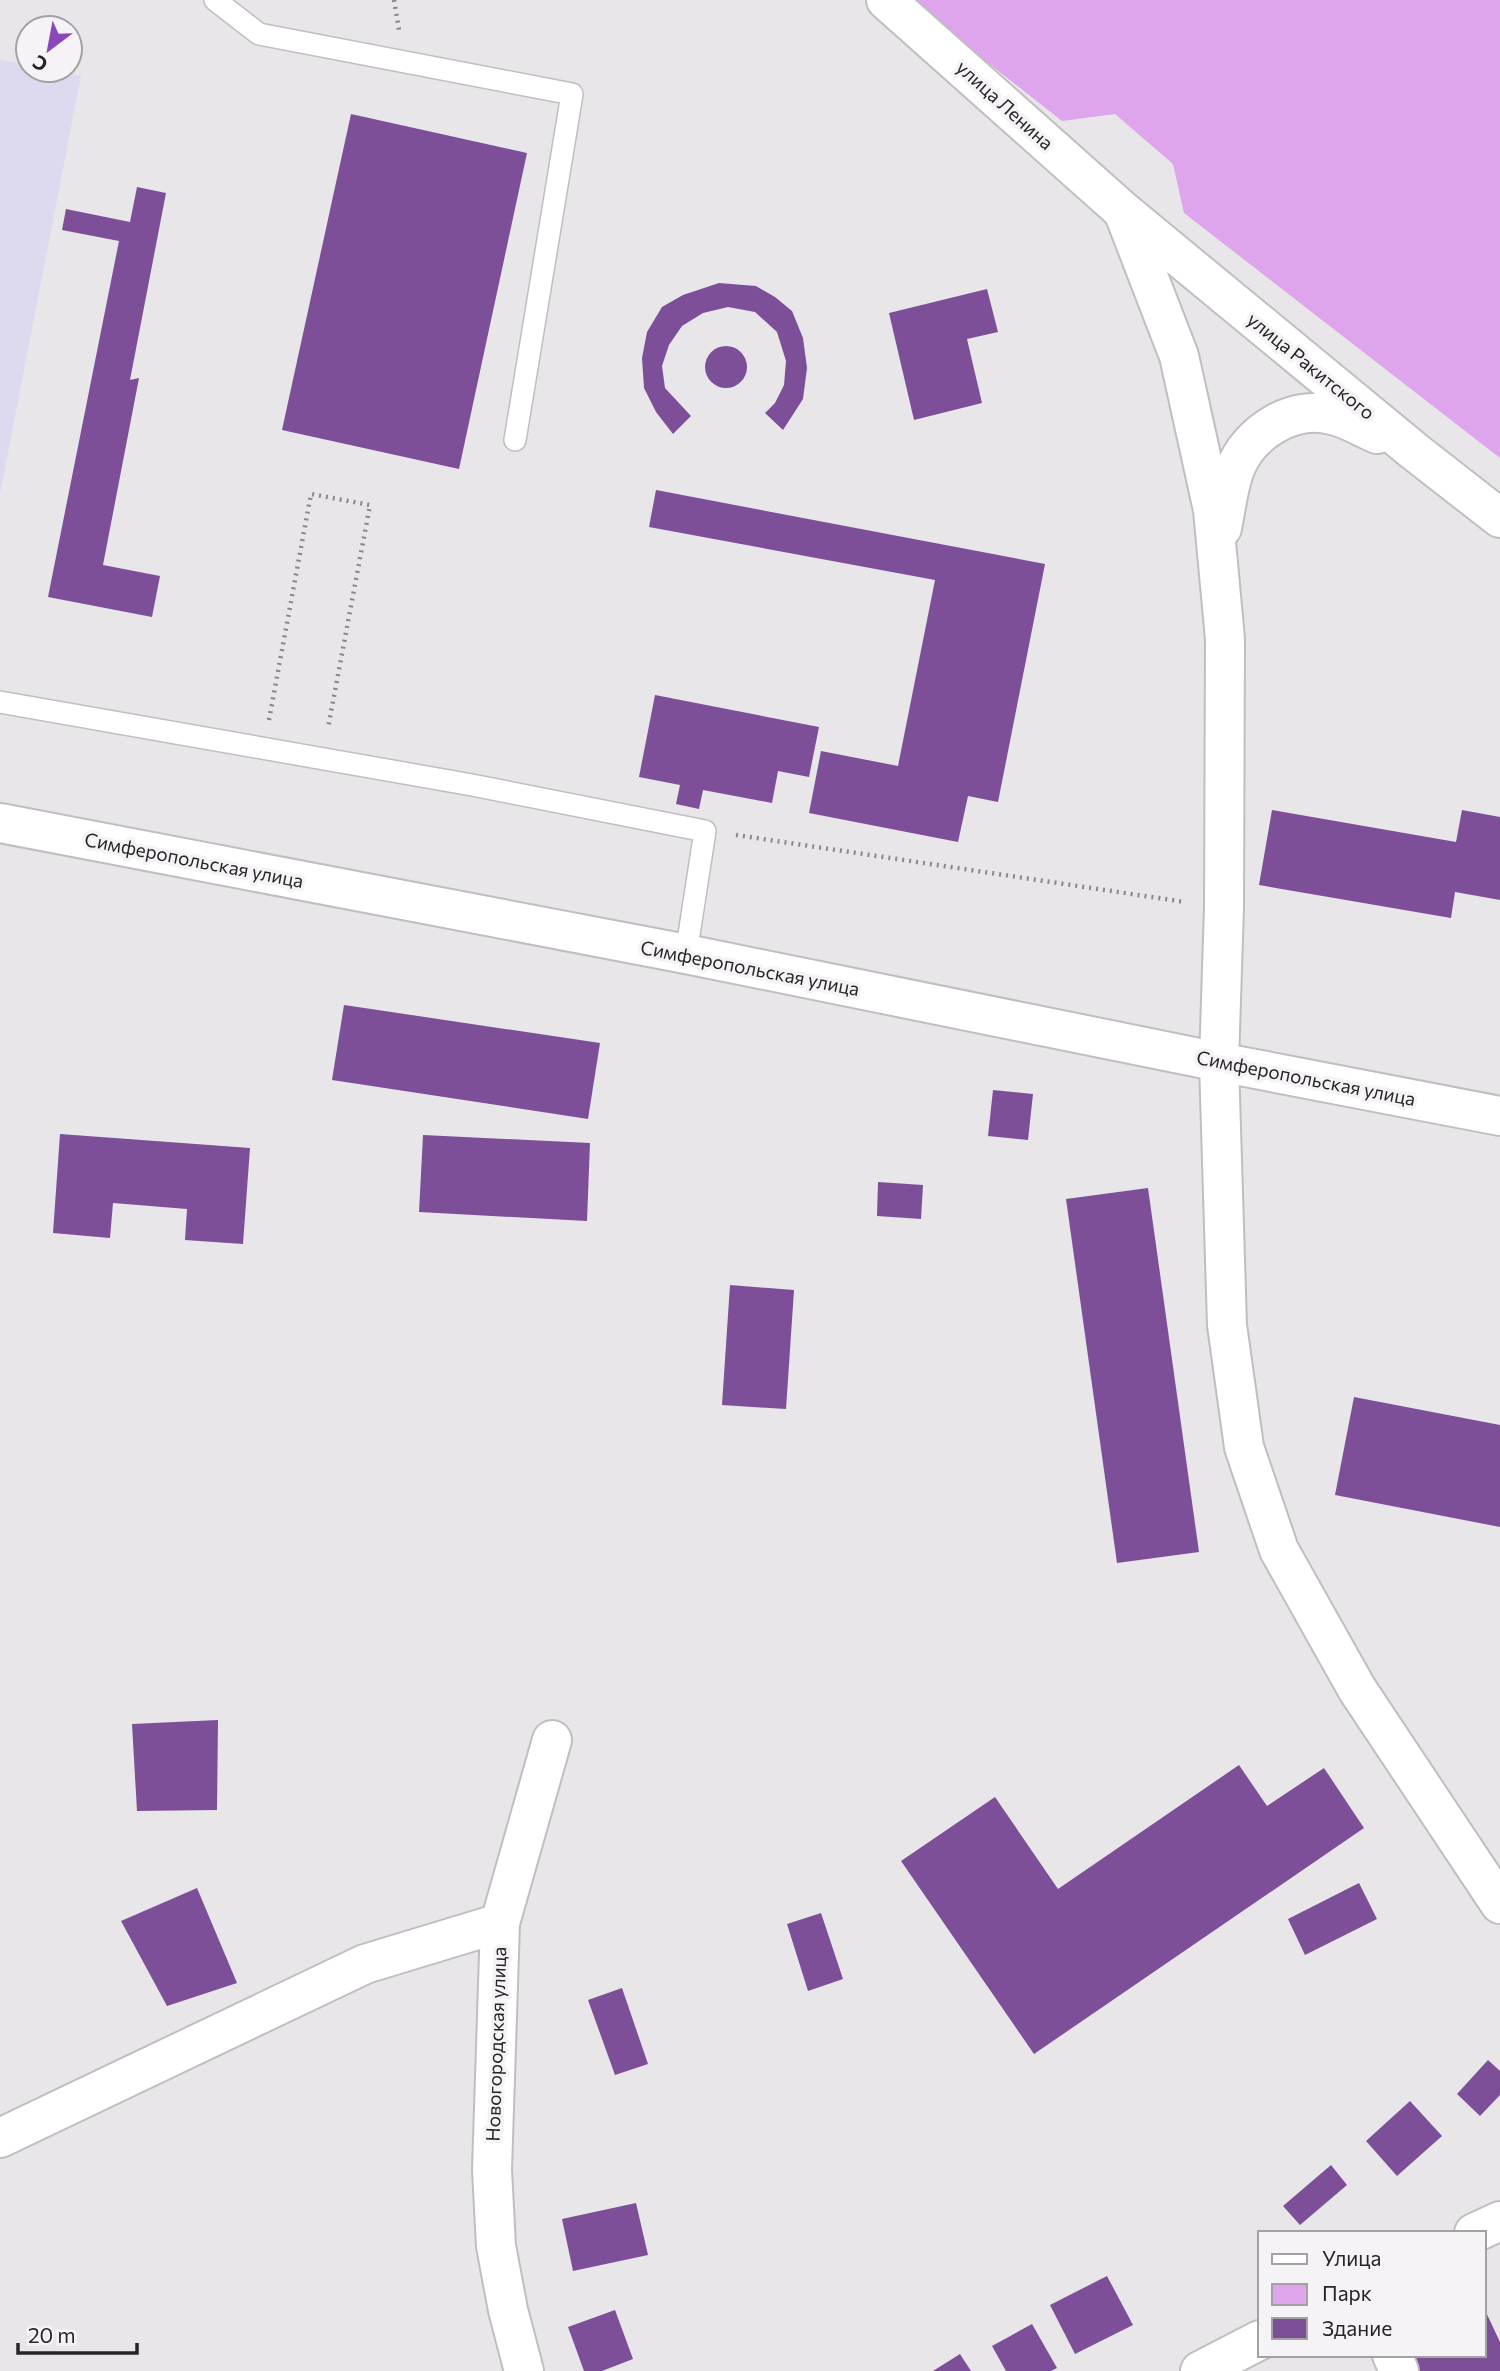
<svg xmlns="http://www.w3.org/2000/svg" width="1500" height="2371" font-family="Commissioner,sans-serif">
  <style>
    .education { fill: #dddaf0 }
    .green { fill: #dea4ec }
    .building { fill: #7d4f98 }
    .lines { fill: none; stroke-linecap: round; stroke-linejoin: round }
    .lane-casing { stroke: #c0bec1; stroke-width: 24 }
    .street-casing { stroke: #c0bec1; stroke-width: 42 }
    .secondary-casing { stroke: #c0bec1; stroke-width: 42 }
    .path { stroke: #89888a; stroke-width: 4.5; stroke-dasharray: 2 5; stroke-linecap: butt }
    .lane { stroke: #fff; stroke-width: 21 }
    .street { stroke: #fff; stroke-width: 38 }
    .secondary { stroke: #fff; stroke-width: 38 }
    .labels { text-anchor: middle; stroke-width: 7; stroke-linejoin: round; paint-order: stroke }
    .street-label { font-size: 19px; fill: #272627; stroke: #f6f3f6 }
  </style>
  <rect width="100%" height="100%" fill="#e8e6e9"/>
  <polygon class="education" points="0,60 28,65 28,70 51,70 81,76 0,494"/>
  <polygon class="green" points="908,0 1500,0 1500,458 1184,213 1173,164 1115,114 1062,121"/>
  <g class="building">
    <polygon points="351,114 527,153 459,469 282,430"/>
    <polygon points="137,187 166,193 130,380 139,378 103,565 160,576 152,617 48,597 119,241 62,230 66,209 130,222"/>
    <polygon points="719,283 756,286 775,297 792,311 803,338 807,368 803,399 783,430 765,413 775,403 784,385 786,361 777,332 755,312 728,307 703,313 682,326 669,345 662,366 665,388 691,416 673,434 656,412 644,388 642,358 647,332 662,307 683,295"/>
    <polygon points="987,289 998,332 967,339 982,403 914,420 889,313"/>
    <circle cx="726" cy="367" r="21"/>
    <polygon points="656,490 1045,564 998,802 968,796 958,842 809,813 821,751 898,766 935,580 649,527"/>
    <polygon points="655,695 819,727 809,777 778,771 772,803 703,790 699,809 676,804 680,785 639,777"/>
    <polygon points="1272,810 1456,842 1462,810 1500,817 1500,900 1455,892 1451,918 1259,885"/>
    <polygon points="344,1005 600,1043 588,1119 332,1080"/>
    <polygon points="993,1090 1033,1094 1028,1140 988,1136"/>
    <polygon points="60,1134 250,1148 243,1244 185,1240 187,1209 113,1203 110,1238 53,1233"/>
    <polygon points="423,1135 590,1143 587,1221 419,1212"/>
    <polygon points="878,1182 923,1185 921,1219 877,1216"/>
    <polygon points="1148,1188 1199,1552 1117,1563 1066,1199"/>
    <polygon points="730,1285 794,1290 786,1409 722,1405"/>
    <polygon points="1354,1397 1500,1425 1500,1527 1335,1495"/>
    <polygon points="218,1720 217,1810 137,1811 132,1724"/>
    <polygon points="1239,1765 1267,1806 1324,1768 1364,1828 1034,2054 901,1861 995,1797 1058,1889"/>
    <polygon points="1359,1883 1377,1919 1305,1955 1288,1919"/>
    <polygon points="197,1888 237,1983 167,2006 121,1921"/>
    <polygon points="821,1913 843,1979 808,1991 787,1924"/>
    <polygon points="622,1988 648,2064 615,2075 588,2000"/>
    <polygon points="1488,2060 1500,2071 1500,2095 1480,2116 1457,2094"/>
    <polygon points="1410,2101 1442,2136 1397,2176 1366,2141"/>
    <polygon points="1331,2165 1347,2185 1300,2225 1283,2206"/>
    <polygon points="636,2203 648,2255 573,2271 562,2219"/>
    <polygon points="1107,2276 1133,2325 1075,2354 1050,2305"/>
    <polygon points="1484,2308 1500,2342 1500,2371 1409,2371 1402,2355 1484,2355"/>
    <polygon points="615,2310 633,2359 602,2371 584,2371 568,2327"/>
    <polygon points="1032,2324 1057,2368 1051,2371 1006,2371 992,2346"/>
    <polygon points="960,2354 971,2371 933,2371"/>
  </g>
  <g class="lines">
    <g class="lane-casing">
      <g id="lane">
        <polyline points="215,0 259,34 572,94 515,440"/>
        <polyline points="0,702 472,785 705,831 686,954"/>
      </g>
    </g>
    <g class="street-casing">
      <g id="street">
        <polyline points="0,2138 365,1964 500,1923"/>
        <polyline points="1392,2355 1399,2371"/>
        <polyline points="524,2371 508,2310 496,2246 492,2170 500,1923 552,1740"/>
      </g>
    </g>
    <g class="secondary-casing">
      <g id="secondary">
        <polyline points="886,0 1123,211 1414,451 1500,518"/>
        <polyline points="1123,211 1179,356 1213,510 1225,639 1224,907 1219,1062 1227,1325 1244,1447 1279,1550 1357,1689 1500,1904"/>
        <path d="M1222 528C1226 509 1228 487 1235 469 1249 432 1293 405 1332 415 1347 418 1363 428 1377 434"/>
        <polyline points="0,823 686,954 1219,1062 1500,1116"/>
        <polyline points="1474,2233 1500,2221"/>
        <polyline points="1200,2371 1260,2340"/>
      </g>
    </g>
    <g class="path">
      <polyline points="394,0 399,30"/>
      <polyline points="269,720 311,494 370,505 328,728"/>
      <polyline points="736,835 1185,902"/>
    </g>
    <use href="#lane" class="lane"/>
    <use href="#street" class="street"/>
    <use href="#secondary" class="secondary"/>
  </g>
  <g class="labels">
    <g class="street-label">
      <text transform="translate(1005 105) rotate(42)" y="7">улица Ленина</text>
      <text transform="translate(1311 366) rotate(39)" y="7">улица Ракитского</text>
      <text transform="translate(194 860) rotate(11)" y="7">Симферопольская улица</text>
      <text transform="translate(750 968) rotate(11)" y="7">Симферопольская улица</text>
      <text transform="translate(1306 1078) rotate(11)" y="7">Симферопольская улица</text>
      <text transform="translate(496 2044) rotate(-88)" y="7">Новогородская улица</text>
    </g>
  </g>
  <rect x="1258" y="2231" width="228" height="126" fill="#f6f3f6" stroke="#a3a1a3" stroke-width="2"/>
  <rect x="1272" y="2254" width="35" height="10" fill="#ffffff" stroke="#a3a1a3" stroke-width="2"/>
  <text x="1322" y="2266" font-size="21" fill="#272627">Улица</text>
  <rect x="1272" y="2284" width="35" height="21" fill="#dea4ec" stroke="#a3a1a3" stroke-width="2"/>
  <text x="1322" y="2301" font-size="21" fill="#272627">Парк</text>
  <rect x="1272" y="2318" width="35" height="21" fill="#7d4f98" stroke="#a3a1a3" stroke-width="2"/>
  <text x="1322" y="2336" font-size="21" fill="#272627">Здание</text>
  <g transform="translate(49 49) rotate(212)"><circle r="33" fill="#f6f3f6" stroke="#a3a1a3" stroke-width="2"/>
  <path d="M0-5L12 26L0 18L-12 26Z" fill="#8b48bc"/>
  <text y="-10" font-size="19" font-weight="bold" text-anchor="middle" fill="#272627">С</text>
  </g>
  <path d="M18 2343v10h119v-10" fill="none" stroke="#272627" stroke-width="3.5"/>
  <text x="28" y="2343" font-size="21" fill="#272627" stroke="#f6f3f6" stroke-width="5" paint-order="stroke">20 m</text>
</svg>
